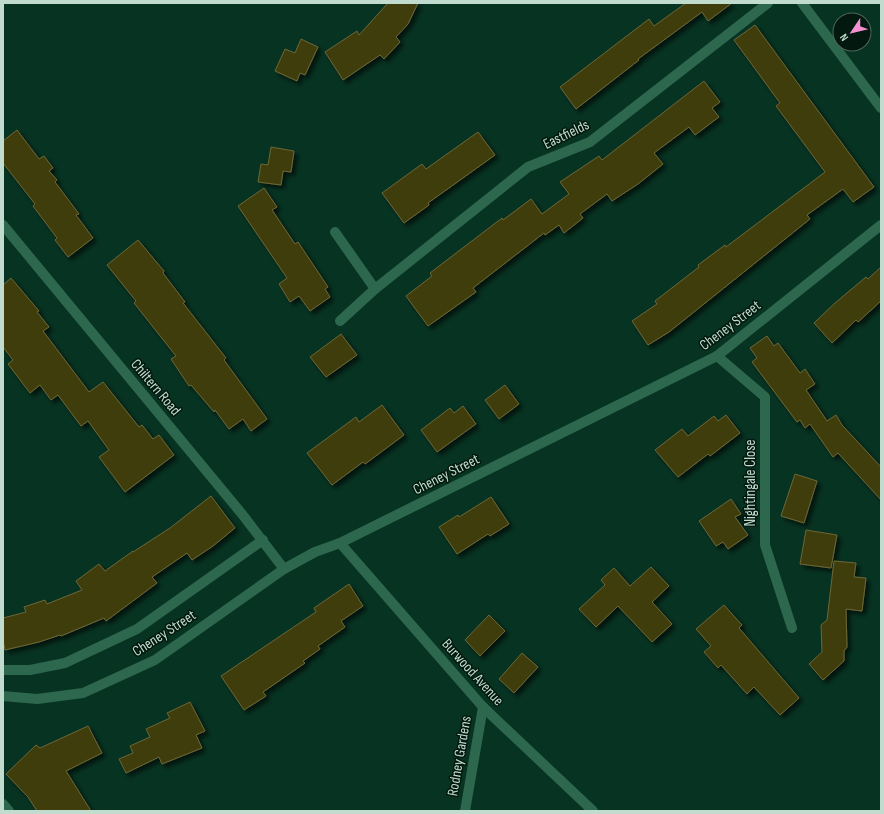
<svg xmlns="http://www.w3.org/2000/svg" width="884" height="814" font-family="'Sofia Sans Condensed',sans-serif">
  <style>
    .building { fill: #413c11; stroke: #6c6735; filter: url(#shadow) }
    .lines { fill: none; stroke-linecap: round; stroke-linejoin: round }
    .minor { stroke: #2d674e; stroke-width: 10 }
    .labels { text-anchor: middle; stroke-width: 3; stroke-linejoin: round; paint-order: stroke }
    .street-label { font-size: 15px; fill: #c1dcce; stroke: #03180e }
  </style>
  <defs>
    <filter id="shadow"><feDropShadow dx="3.5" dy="3.5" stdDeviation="2" flood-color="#0009"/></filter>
  </defs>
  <rect width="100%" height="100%" fill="#073322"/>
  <g class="building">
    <polygon points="388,3 418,3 408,24 396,37 400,42 384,59 380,55 343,80 325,52 357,31 359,35"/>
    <polygon points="686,3 732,3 708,21 702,12 638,59 639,60 576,109 560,87 649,19 654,26"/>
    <polygon points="755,25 874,187 853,202 843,189 807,215 810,219 669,332 648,345 632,321 657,304 655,301 699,267 698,265 725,245 726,247 825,172 776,106 780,103 734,40"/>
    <polygon points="301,39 318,47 305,75 300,73 297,81 275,71 285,49 295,53"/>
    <polygon points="704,81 720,102 712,108 719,117 695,135 689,127 654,153 663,164 638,184 612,201 607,194 580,214 583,218 564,233 559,225 545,235 544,233 473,288 476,292 428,326 406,296 432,276 430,273 502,218 503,220 531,199 542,214 569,194 560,182 599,156 602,160"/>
    <polygon points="17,130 39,159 44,156 53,168 49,171 57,180 55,182 79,214 76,215 93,238 68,257 55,240 57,238 33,206 35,204 3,163 3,141"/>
    <polygon points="478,132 495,155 428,203 429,205 404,223 382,193 422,164 426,169"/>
    <polygon points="271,147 294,151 291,172 283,171 281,185 258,182 261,164 268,165"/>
    <polygon points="264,188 277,207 272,210 295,244 298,242 328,287 325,289 330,297 310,311 299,296 290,302 279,284 287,278 238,206"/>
    <polygon points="138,240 164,271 163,273 185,302 183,303 226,358 224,360 267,419 251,431 243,419 229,429 215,410 214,412 191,385 189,386 171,359 176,356 134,303 136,301 107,265"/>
    <polygon points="881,267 881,301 858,322 856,320 832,343 814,323 835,303 866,277 868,279"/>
    <polygon points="11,278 39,311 37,312 49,327 43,331 89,392 103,382 139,427 142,425 153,439 159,435 174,455 125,492 99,457 109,450 88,421 81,426 58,395 51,400 40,385 30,393 8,364 13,360 3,347 3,285"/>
    <polygon points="341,334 357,355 326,377 310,357"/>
    <polygon points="767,336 774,346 778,343 800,373 805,369 815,384 806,390 827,421 836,415 842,425 881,467 881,500 838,453 833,457 810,424 805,428 800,420 797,422 752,362 757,358 750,348"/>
    <polygon points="505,385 519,404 499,419 485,400"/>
    <polygon points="382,405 404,435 365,464 363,462 332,485 307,453 356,417 359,422"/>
    <polygon points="463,406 476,424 437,452 421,430 450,408 454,413"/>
    <polygon points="726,415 740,433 710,456 708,454 678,477 655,450 682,429 688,436 714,416 718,421"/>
    <polygon points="795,474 817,481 804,523 781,516"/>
    <polygon points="211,496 235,528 213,546 192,560 187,553 152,577 157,583 106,621 104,618 61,636 60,635 39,642 5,650 3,640 3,618 26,612 24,607 45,600 47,604 82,590 76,581 99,564 105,571 133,551 133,552 170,528"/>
    <polygon points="491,497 509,524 490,536 488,534 457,554 439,527 458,515 459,517"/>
    <polygon points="731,499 741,514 735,517 748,535 728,549 723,542 716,546 699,521"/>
    <polygon points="806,530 837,535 831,568 800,564"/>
    <polygon points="834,561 856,563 854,577 866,578 862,611 846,609 847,647 844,651 844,661 823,680 809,664 822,652 821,625 827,620"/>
    <polygon points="651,567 669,586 652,602 672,624 652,642 618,606 596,627 579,609 605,585 601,580 614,568 630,586"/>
    <polygon points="349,584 363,606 341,621 345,627 318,646 320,649 303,661 305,663 263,692 266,696 244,710 221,676 316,612 314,608"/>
    <polygon points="724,605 742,625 739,628 799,698 780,715 754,687 747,694 721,665 718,668 704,652 711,646 696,629"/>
    <polygon points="489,615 505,631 480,656 465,640"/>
    <polygon points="522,653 538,667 514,693 499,679"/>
    <polygon points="190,702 205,731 196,735 202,748 162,764 159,757 126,773 119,759 133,753 130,746 150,737 146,729 170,718 167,713"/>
    <polygon points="88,726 102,753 66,771 91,811 37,811 28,797 6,774 36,745 40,748"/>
  </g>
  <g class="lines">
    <g class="minor">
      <polyline points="802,3 881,108"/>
      <polyline points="3,225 242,514 284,569"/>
      <polyline points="335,232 375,289"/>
      <polyline points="340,321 375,289 528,167 590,142 768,3"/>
      <polyline points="717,356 765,397 765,545 792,628"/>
      <polyline points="340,543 483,707 593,811"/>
      <polyline points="3,670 30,670 65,663 137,629 263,540"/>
      <polyline points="3,696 37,699 83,693 155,660 284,569 315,552 340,543 717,356 881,225"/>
      <polyline points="3,804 9,811"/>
      <polyline points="465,811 483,707"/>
    </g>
  </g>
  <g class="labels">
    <g class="street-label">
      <text transform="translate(566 134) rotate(-26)" y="5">Eastfields</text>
      <text transform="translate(730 325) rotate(-37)" y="5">Cheney Street</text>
      <text transform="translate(156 387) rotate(50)" y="5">Chiltern Road</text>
      <text transform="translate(446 474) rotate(-27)" y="5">Cheney Street</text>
      <text transform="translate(750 483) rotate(-90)" y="5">Nightingale Close</text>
      <text transform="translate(164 633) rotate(-33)" y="5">Cheney Street</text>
      <text transform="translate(473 672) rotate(48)" y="5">Burwood Avenue</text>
      <text transform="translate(459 756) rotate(-80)" y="5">Rodney Gardens</text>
    </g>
  </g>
  <rect width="884" height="814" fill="none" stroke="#c1dcce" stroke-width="8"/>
  <g transform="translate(852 32) rotate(235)"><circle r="19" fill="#03180e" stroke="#4f665b"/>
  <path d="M0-3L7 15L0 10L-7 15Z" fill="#f690cf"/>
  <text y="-6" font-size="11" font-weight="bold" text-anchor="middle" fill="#c1dcce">N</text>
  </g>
</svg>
